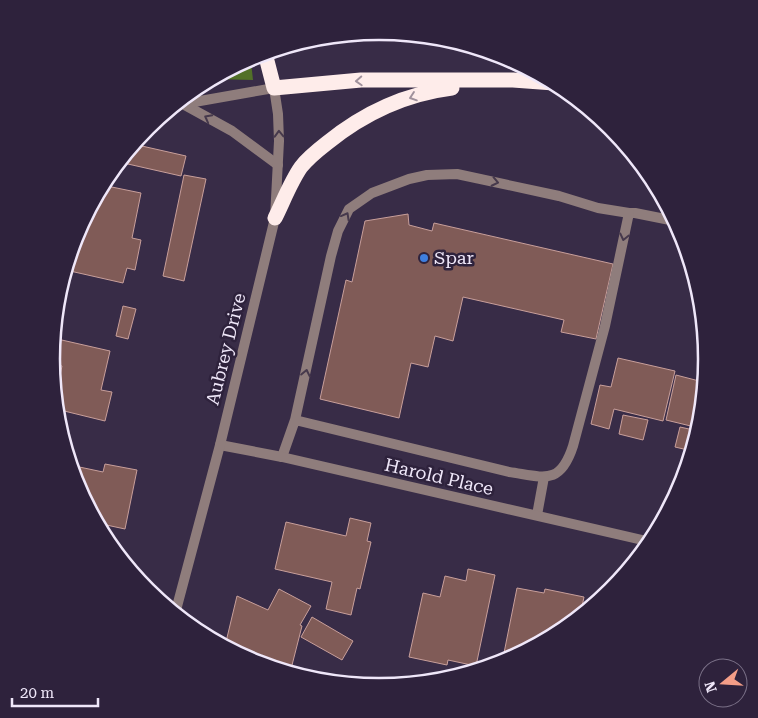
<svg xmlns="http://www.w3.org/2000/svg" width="758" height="718" font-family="'Roboto Serif',serif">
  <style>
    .forest { fill: #527028 }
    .building { fill: #805b57; stroke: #c89f9b }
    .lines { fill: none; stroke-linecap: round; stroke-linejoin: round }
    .service { stroke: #8f7d7c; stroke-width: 10 }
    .minor { stroke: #8f7d7c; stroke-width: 10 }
    .motorway { stroke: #feecea; stroke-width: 15 }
    .oneway { stroke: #a0919c }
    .oneway2 { stroke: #46394c }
    .shop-dot { fill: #3f7fe0; stroke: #2e223c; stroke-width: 2 }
    .labels { text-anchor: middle; stroke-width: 5; stroke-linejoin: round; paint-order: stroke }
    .poi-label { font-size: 18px; fill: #efe7f9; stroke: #2e223c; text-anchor: start }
    .street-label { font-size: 18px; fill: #efe7f9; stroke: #2e223c }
    .rim { fill: none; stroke: #efe7f9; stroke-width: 2.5 }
  </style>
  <rect width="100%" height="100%" fill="#382c47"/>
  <polygon class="forest" points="249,59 251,62 253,80 211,79"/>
  <g class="building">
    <polygon points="133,144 186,156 181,176 119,162"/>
    <polygon points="184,175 206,179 184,281 163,276"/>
    <polygon points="102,185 141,193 132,238 141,240 135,270 127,268 123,283 70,271 75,247 72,247 76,233"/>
    <polygon points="408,214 409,225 432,231 434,223 613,264 596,339 561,332 564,320 463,297 453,341 435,336 428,367 411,363 399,418 320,399 346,280 352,282 365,221"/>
    <polygon points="68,261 62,292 59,292"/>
    <polygon points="123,306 136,309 128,339 116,336"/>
    <polygon points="53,338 110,351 101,390 112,392 105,421 56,409 55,398 62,366 52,364"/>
    <polygon points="618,358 675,371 663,421 614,409 609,429 591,424 600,385 611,387"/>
    <polygon points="676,375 703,382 702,386 704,387 699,428 666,420"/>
    <polygon points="623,415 648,420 643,440 619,434"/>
    <polygon points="680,427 698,431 692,451 675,447"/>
    <polygon points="105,464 137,470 125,529 97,523 76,484 70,465 103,472"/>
    <polygon points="350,518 371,523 367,541 371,542 360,589 357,588 351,615 326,609 332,582 275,569 286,522 346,536"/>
    <polygon points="468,569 495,575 476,666 448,660 447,665 409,657 423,593 440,597 445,576 466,581"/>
    <polygon points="517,588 544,593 545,589 584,597 580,616 561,632 502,663"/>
    <polygon points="279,589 311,606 300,625 302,626 290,673 253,662 225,646 237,596 268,610"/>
    <polygon points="312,617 353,641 342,660 301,637"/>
  </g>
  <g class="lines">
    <g class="service">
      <polyline points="629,213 635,213 675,221"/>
      <path d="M282 457 295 420 331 256 338 231 349 209 372 193 409 179 427 175 457 174 559 196 598 208 629 213 605 326 573 446C560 486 544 477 509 472L295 420"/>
      <polyline points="537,515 544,477"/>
    </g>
    <g class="minor">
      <polyline points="183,104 232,131 278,165"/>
      <polyline points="220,445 282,457 651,542"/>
      <polyline points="175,614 220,445 275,218 279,141 278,114 274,88 183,104 176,103"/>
    </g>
    <g class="motorway">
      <polyline points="265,53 274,88 361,80 513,80 554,83"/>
      <path d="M275 218C283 202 291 181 301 167 308 158 318 150 327 143 364 113 404 94 452 88"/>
    </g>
  </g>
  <defs><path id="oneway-chevron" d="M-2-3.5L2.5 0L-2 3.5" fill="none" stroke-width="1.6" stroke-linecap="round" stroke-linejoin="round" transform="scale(1.25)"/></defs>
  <g class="oneway">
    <use href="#oneway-chevron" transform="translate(359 81) rotate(177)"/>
    <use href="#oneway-chevron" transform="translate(413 97) rotate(161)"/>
  </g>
  <g class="oneway2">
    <use href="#oneway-chevron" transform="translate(208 118) rotate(-152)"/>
    <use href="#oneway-chevron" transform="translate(279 134) rotate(-92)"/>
    <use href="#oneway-chevron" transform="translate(495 182) rotate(12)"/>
    <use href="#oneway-chevron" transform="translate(346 216) rotate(-61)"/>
    <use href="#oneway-chevron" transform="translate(624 237) rotate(103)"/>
    <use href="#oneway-chevron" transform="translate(306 373) rotate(-78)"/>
  </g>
  <circle class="shop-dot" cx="424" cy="258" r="5"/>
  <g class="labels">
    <g class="poi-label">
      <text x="434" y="264">Spar</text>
    </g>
    <g class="street-label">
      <text transform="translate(226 349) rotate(-76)" y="6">Aubrey Drive</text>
      <text transform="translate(439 477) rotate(13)" y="6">Harold Place</text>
    </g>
  </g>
  <path d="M0 0H758V718H0ZM60 359a319 319 0 1 1 638 0a319 319 0 1 1-638 0Z" fill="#2e223c" fill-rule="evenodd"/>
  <path class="rim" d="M60 359a319 319 0 1 1 638 0a319 319 0 1 1-638 0Z"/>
  <g transform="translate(723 683) rotate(252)"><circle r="24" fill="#2e223c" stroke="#7b7188"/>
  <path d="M0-4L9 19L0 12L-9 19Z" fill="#f49e88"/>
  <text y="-8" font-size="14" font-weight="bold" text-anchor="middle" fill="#efe7f9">N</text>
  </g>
  <path d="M12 698v8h86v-8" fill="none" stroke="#efe7f9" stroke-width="2.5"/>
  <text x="20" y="698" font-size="15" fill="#efe7f9" stroke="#2e223c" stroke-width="4" paint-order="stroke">20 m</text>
</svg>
